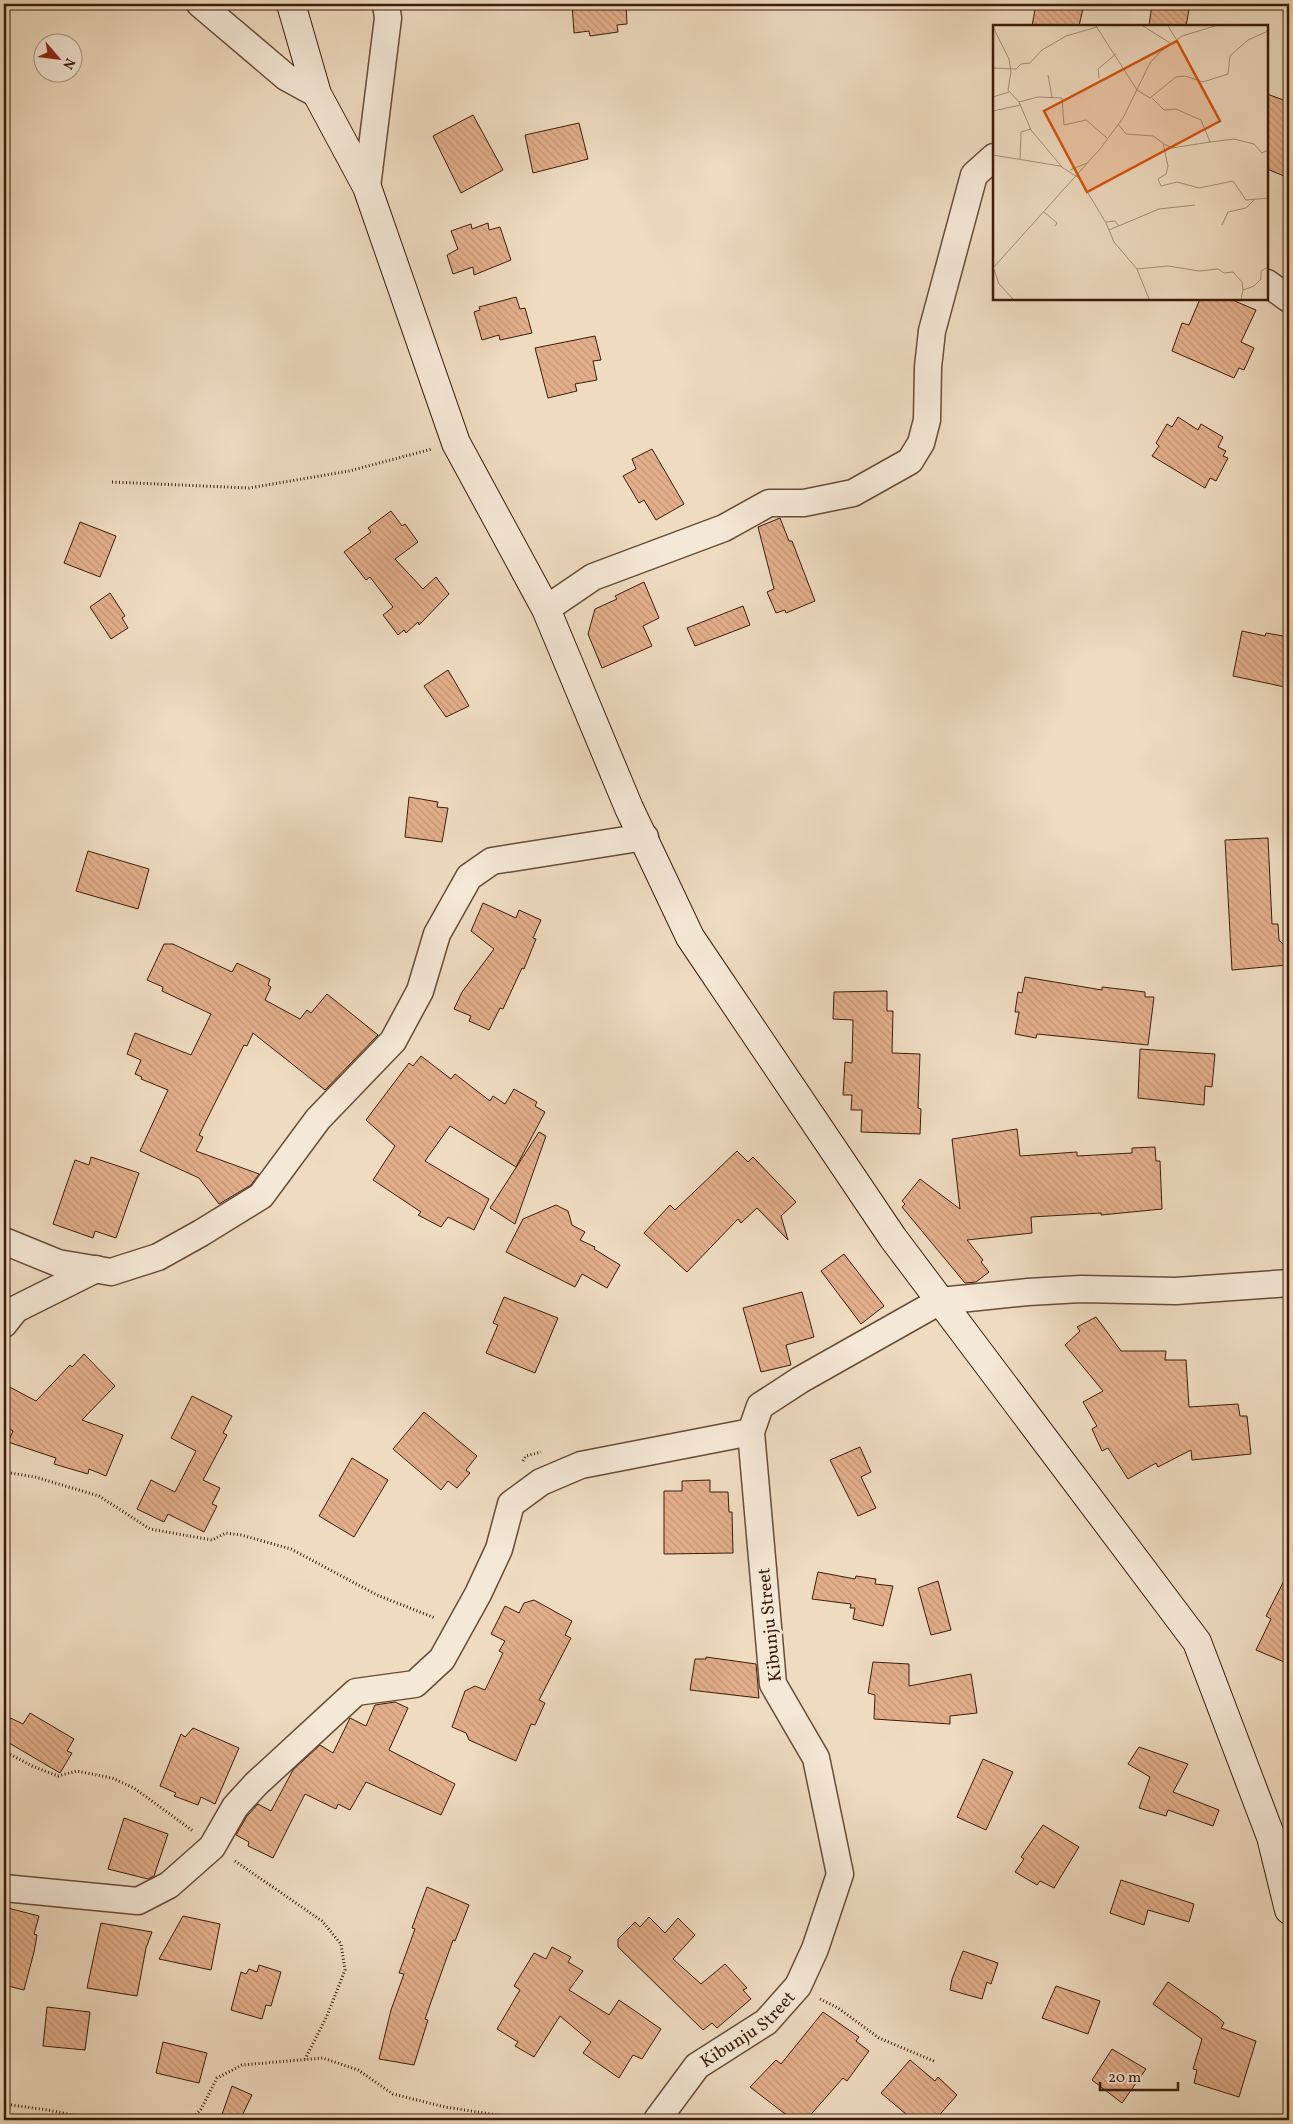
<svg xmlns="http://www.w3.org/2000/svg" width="1293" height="2124" font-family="Vollkorn,serif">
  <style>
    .building { fill: url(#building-back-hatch); stroke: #3c1d0a }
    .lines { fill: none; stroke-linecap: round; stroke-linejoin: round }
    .street-casing { stroke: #684c38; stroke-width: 29 }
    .secondary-casing { stroke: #3c1d0a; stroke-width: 30 }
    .path { stroke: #3c1d0a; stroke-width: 3; stroke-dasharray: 1 2.5; stroke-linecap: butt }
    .street { stroke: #f4e8d6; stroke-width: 26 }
    .secondary { stroke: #f4e8d6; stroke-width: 28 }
    .labels { text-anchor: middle; stroke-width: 5; stroke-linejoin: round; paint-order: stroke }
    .street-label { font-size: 18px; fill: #3c1d0a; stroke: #f4e8d6 }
    .inset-road { fill: none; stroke: #a78f77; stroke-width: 1 }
    .view { fill: #d7530c; fill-opacity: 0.15; stroke: #d7530c; stroke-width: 2.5 }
    .inset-edge { fill: none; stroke: #3c1d0a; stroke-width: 2.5 }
  </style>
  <defs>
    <pattern id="building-back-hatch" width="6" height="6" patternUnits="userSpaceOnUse" patternTransform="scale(1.25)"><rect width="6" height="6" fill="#e3af8b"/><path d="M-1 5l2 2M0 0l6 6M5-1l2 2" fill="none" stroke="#c49677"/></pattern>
  </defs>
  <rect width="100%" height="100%" fill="#eedbc0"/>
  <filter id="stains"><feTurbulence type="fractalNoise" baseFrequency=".004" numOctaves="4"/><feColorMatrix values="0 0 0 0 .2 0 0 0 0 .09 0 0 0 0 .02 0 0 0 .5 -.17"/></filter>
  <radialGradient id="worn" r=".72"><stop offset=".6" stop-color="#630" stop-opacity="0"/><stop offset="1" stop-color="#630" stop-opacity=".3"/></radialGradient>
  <g class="building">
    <polygon points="572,4 626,4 627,24 617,25 618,32 590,36 589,31 574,33"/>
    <polygon points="1036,4 1084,4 1079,26 1032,26"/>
    <polygon points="1152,4 1190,4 1186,26 1149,26"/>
    <polygon points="1267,94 1289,102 1289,178 1267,169"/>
    <polygon points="473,115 503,170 461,193 433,136"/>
    <polygon points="579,123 588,159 533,173 525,135"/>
    <polygon points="488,223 489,230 500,227 511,260 474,275 473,267 453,274 447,255 458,249 451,231 471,224 472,229"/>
    <polygon points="516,297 520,309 525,308 532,333 500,340 499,335 482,340 474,312 480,310 479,307"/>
    <polygon points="1200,299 1230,299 1256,310 1241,342 1254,348 1244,370 1239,368 1234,378 1172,351 1182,323 1189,325"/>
    <polygon points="595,336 601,360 593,361 597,380 575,384 577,391 548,398 535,348"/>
    <polygon points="1178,417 1198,430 1201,424 1223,437 1218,447 1226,451 1223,456 1228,458 1216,481 1210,478 1205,488 1152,456 1159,446 1156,443 1167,424 1172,427"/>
    <polygon points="652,449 684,504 656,520 644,500 639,503 623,476 636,469 632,459"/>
    <polygon points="391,511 402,526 405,524 418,542 395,559 423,589 436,577 449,594 419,625 418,622 406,633 404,630 398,635 383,615 393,607 370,577 366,580 344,552 371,532 368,528"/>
    <polygon points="780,518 789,541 792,541 815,601 786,613 785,610 776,613 767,592 774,589 758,527"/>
    <polygon points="80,522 116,536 100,577 64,563"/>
    <polygon points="644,582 659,618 643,626 652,646 602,668 588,634 595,609 617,599 615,596"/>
    <polygon points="110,593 125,616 122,618 128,628 111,639 90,607"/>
    <polygon points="743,606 750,625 695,646 687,628"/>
    <polygon points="1242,631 1265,636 1266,633 1289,637 1289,673 1285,687 1233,676"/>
    <polygon points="448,670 469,706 446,717 424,686"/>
    <polygon points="409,797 438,802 437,807 448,808 442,842 405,837"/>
    <polygon points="1268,838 1272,924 1278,924 1279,940 1286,947 1287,965 1232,970 1225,840"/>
    <polygon points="88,851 149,869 138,909 76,891"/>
    <polygon points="483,903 516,918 519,910 541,920 533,938 536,939 524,969 522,968 503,1009 500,1008 489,1030 469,1021 471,1016 454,1009 462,992 494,949 471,931"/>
    <polygon points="164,944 173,944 232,972 237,963 270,979 268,985 271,987 265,1000 300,1019 307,1010 311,1013 327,994 378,1035 325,1090 253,1033 247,1046 244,1045 199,1135 203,1137 196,1151 259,1174 251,1185 219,1204 199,1178 140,1151 168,1090 141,1079 142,1077 135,1074 141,1060 127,1054 135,1033 191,1055 211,1014 162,991 163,987 147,980"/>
    <polygon points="1025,977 1102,990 1102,987 1145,992 1145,997 1154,997 1148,1045 1037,1034 1036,1038 1015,1034 1019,1012 1015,1012 1018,992 1022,993"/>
    <polygon points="887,991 887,1011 893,1011 892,1053 920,1054 918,1108 921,1109 920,1134 861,1132 862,1110 851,1110 852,1095 843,1095 845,1062 852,1063 853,1020 833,1019 834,992"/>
    <polygon points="1140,1049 1215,1054 1212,1087 1205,1086 1204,1105 1138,1098"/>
    <polygon points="421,1056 451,1079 455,1074 490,1101 493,1096 505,1104 514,1089 537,1102 535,1106 545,1112 516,1167 450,1126 425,1161 489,1199 474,1230 448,1217 441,1227 418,1215 421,1212 373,1180 395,1146 366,1120 409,1063 413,1066"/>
    <polygon points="1017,1129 1020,1156 1077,1152 1077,1156 1132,1153 1132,1148 1155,1147 1156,1161 1160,1161 1162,1209 1101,1215 1101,1213 1031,1217 1032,1233 967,1240 983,1260 981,1262 989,1272 976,1282 965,1283 902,1207 905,1204 902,1201 920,1179 960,1209 952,1139"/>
    <polygon points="539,1132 546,1136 515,1224 490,1208"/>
    <polygon points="737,1151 748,1162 753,1157 796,1202 781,1216 788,1240 757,1208 741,1223 738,1219 687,1272 644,1233 670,1205 675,1210"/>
    <polygon points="91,1157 139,1173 116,1238 95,1231 93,1238 53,1224 75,1160 89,1165"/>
    <polygon points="556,1205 568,1211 572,1225 585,1232 580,1240 595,1247 594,1249 620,1265 607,1288 582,1274 575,1287 506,1252 523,1219"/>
    <polygon points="844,1254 884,1306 861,1324 821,1271"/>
    <polygon points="802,1292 814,1337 786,1345 791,1365 761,1372 743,1308"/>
    <polygon points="504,1297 558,1318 535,1373 486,1353 498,1325 493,1323"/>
    <polygon points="1096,1317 1121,1351 1166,1351 1165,1360 1186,1360 1189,1407 1238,1404 1240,1416 1247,1416 1251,1454 1192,1460 1191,1450 1158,1467 1156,1463 1128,1479 1108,1448 1102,1451 1092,1429 1097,1426 1083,1402 1103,1391 1065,1345 1080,1331 1077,1327"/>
    <polygon points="84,1354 115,1386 82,1420 123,1435 106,1476 89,1469 88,1474 54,1464 56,1458 8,1442 13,1431 4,1426 4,1384 36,1401 70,1365 72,1367"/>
    <polygon points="192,1396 232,1416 223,1433 227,1435 203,1480 220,1488 212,1504 217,1506 204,1532 168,1514 164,1522 137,1509 151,1480 175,1492 196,1451 171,1438"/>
    <polygon points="424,1412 477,1456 466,1470 470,1473 457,1488 448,1481 441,1490 393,1449"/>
    <polygon points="860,1447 871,1472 861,1477 876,1508 858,1516 830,1460"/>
    <polygon points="352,1458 388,1480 354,1537 319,1516"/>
    <polygon points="710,1480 710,1492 728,1492 729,1512 732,1512 733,1553 664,1554 664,1491 682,1491 682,1481"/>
    <polygon points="1289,1571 1289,1664 1256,1650 1271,1619 1266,1616"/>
    <polygon points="818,1572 855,1579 856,1576 876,1579 875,1584 893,1586 883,1626 853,1619 855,1608 850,1608 851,1604 812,1599"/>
    <polygon points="938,1581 951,1630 931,1635 918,1588"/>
    <polygon points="534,1600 572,1621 565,1635 571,1638 539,1700 545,1703 535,1725 531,1724 516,1761 469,1740 466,1733 452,1727 465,1691 475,1686 485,1690 503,1653 499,1651 505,1641 491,1634 505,1606 519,1613 524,1603"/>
    <polygon points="706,1657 756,1664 759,1698 690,1690 695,1659 706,1659"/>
    <polygon points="873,1662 909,1664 909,1686 971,1674 977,1713 950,1716 950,1724 874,1719 875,1695 868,1693"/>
    <polygon points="395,1702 408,1708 389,1750 455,1784 441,1815 366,1782 350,1810 338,1804 336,1809 305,1794 273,1858 248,1846 249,1842 236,1835 247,1816 258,1804 271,1811 293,1770 320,1745 333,1753 350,1718 366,1726 375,1705"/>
    <polygon points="30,1713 74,1739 67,1751 72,1753 60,1773 4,1740 4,1715 23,1724"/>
    <polygon points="193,1728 239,1748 215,1804 201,1797 198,1805 174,1796 176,1793 160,1786 181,1734 185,1737"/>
    <polygon points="1139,1747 1188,1764 1173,1792 1219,1810 1213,1826 1168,1810 1166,1816 1139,1808 1150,1777 1128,1764"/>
    <polygon points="983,1759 1013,1772 986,1830 957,1817"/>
    <polygon points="124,1818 168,1834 154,1876 148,1879 108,1869"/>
    <polygon points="1043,1825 1079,1847 1054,1888 1040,1881 1037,1885 1015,1872 1024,1859 1021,1857"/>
    <polygon points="1121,1880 1194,1904 1189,1922 1148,1910 1144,1925 1110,1913"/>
    <polygon points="427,1887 469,1905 455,1941 453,1940 425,2019 428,2020 414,2065 379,2059 391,2010 404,1974 399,1973 415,1929 412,1928"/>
    <polygon points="4,1907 39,1916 34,1934 37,1935 34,1952 24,1990 4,1985"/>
    <polygon points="183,1916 220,1924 211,1970 159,1959"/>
    <polygon points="649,1917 665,1933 678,1918 695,1935 673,1959 701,1984 725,1964 747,1988 743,1990 751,1999 717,2028 712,2023 703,2030 618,1947 618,1939 635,1922 640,1927"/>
    <polygon points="101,1923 152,1932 146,1948 137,1996 87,1988"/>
    <polygon points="552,1947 571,1957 568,1962 583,1971 569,1990 609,2015 619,2000 661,2029 642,2059 633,2055 619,2078 583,2053 591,2042 560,2016 534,2057 515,2046 518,2042 497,2029 520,1990 514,1986 534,1953 546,1959"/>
    <polygon points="963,1951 998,1963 991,1984 987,1982 982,1999 950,1990 952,1979"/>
    <polygon points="259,1965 281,1972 271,2006 266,2005 262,2019 231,2010 241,1972 246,1974 249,1969 257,1972"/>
    <polygon points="1168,1982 1218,2017 1224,2023 1221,2028 1256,2041 1239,2097 1194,2083 1197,2070 1193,2069 1202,2039 1153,2004"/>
    <polygon points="1056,1986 1100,2001 1088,2034 1042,2018"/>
    <polygon points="47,2007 90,2012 85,2050 43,2046"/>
    <polygon points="823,2012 859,2037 856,2041 869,2051 847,2081 843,2078 806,2120 793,2120 750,2087 776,2060 781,2064"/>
    <polygon points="163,2042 207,2053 199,2083 156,2073"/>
    <polygon points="1112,2049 1146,2069 1122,2103 1092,2080"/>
    <polygon points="910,2060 935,2081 938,2077 957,2095 935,2120 913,2120 881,2093"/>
    <polygon points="232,2086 252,2095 240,2120 220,2120"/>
  </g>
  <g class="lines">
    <g class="street-casing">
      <g id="street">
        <polyline points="200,4 286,77 317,94"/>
        <polyline points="367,187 388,18 386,4"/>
        <polyline points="1267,283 1289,299"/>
        <polyline points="546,609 593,577 724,528 769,503 804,503 853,493 910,461 921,443 927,420 928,367 932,331 974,175 994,157"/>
        <polyline points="4,1241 58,1263 111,1272 158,1257 201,1233 261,1196 318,1119 393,1041 420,991 437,934 469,877 492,861 645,837"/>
        <polyline points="4,1324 16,1309 96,1269"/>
        <polyline points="4,1888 138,1901 169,1885 212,1847 235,1807 256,1784 356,1692 415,1684 442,1659 478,1594 499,1549 511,1504 541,1482 581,1465 751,1432"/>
        <path id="s1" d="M657 2120 697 2066 766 2022 798 1986 815 1949 840 1874 816 1758 773 1684 751 1432 760 1406 800 1380 940 1301 1028 1292 1081 1289 1176 1291 1289 1283"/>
      </g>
    </g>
    <g class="secondary-casing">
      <polyline id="secondary" points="291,4 317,94 367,187 456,443 546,609 629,808 690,937 893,1238 1197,1642 1271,1837 1289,1910"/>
    </g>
    <g class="path">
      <polyline points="112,482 249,488 349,471 432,449"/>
      <polyline points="523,1461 526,1456 541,1452"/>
      <polyline points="4,1472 35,1477 99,1496 150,1529 212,1540 226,1533 241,1535 291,1549 377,1595 435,1618"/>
      <polyline points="4,1751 32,1766 58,1776 77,1771 112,1778 134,1788 193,1831"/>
      <polyline points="235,1861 322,1921 341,1944 345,1970 327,2016 305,2059"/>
      <polyline points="820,1999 838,2008 879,2038 936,2062"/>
      <polyline points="4,2104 48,2110 97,2120"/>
      <polyline points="191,2120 201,2109 217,2078 242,2065 323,2058 358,2070 393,2094 445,2107 530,2120"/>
    </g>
    <use href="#street" class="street"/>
    <use href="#secondary" class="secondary"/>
  </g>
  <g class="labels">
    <g class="street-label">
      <text transform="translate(769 1625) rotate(-96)" y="6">Kibunju Street</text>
      <text dy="6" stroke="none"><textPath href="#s1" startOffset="130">Kibunju Street</textPath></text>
    </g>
  </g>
  <g transform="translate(993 25)">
    <rect width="275" height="275" fill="#eedbc0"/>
    <path class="inset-road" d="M103 1 144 65 157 73 183 52 192 51 210 57 235 49 237 31 255 15 275 6M150 1 177 18M175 1 183 14M0 2 16 34 18 47 15 65 26 77 38 105 69 142M0 43 23 44 28 39 37 38 49 25 73 11 104 2M55 50 59 72M106 53 105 44 123 29M0 72 16 67M159 73 171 85 183 84 208 95 217 117 241 114 261 119 269 128 275 125M26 77 45 72 69 73 71 100 93 95 114 113M0 86 28 80M125 99 133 109 160 111 170 118 175 141 173 149 165 154 168 161 184 157 206 163 240 156 253 175 275 173M171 119 179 123 217 117M0 130 67 141 86 153 113 198 121 217 144 244 156 274M27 134 28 107 38 104M77 145 94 138M51 187 64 198 62 201M113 197 122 196 126 201M229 200 235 187 253 183 262 174M116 205 166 184 202 180M0 242 6 259 20 274M0 243 107 124 130 93 157 38 167 27 189 11 222 1M144 244 175 241 206 246 225 244 231 248 240 247 249 257 250 265M248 274 250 265 261 261 268 254V246L275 242"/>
    <path class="view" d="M184 16 227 96 94 167 51 86Z"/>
    <rect width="275" height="275" class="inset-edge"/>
  </g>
  <rect width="1293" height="2124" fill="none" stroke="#eedbc0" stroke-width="20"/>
  <rect x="5" y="5" width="1283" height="2114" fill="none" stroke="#3c1d0a" stroke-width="2.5"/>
  <rect x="10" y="10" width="1273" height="2104" fill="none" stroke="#3c1d0a"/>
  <g transform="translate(58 58) rotate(118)"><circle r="24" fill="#f4e8d6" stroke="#aa9784"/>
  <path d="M0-4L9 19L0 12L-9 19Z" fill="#8f2418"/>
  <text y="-8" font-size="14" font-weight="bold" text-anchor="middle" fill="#3c1d0a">N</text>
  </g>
  <path d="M1100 2082v8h78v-8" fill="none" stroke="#3c1d0a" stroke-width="2.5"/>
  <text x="1108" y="2082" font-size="15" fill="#3c1d0a" stroke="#f4e8d6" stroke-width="4" paint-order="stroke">20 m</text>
  <rect width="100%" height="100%" filter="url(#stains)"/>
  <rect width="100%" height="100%" fill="url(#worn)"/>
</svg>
